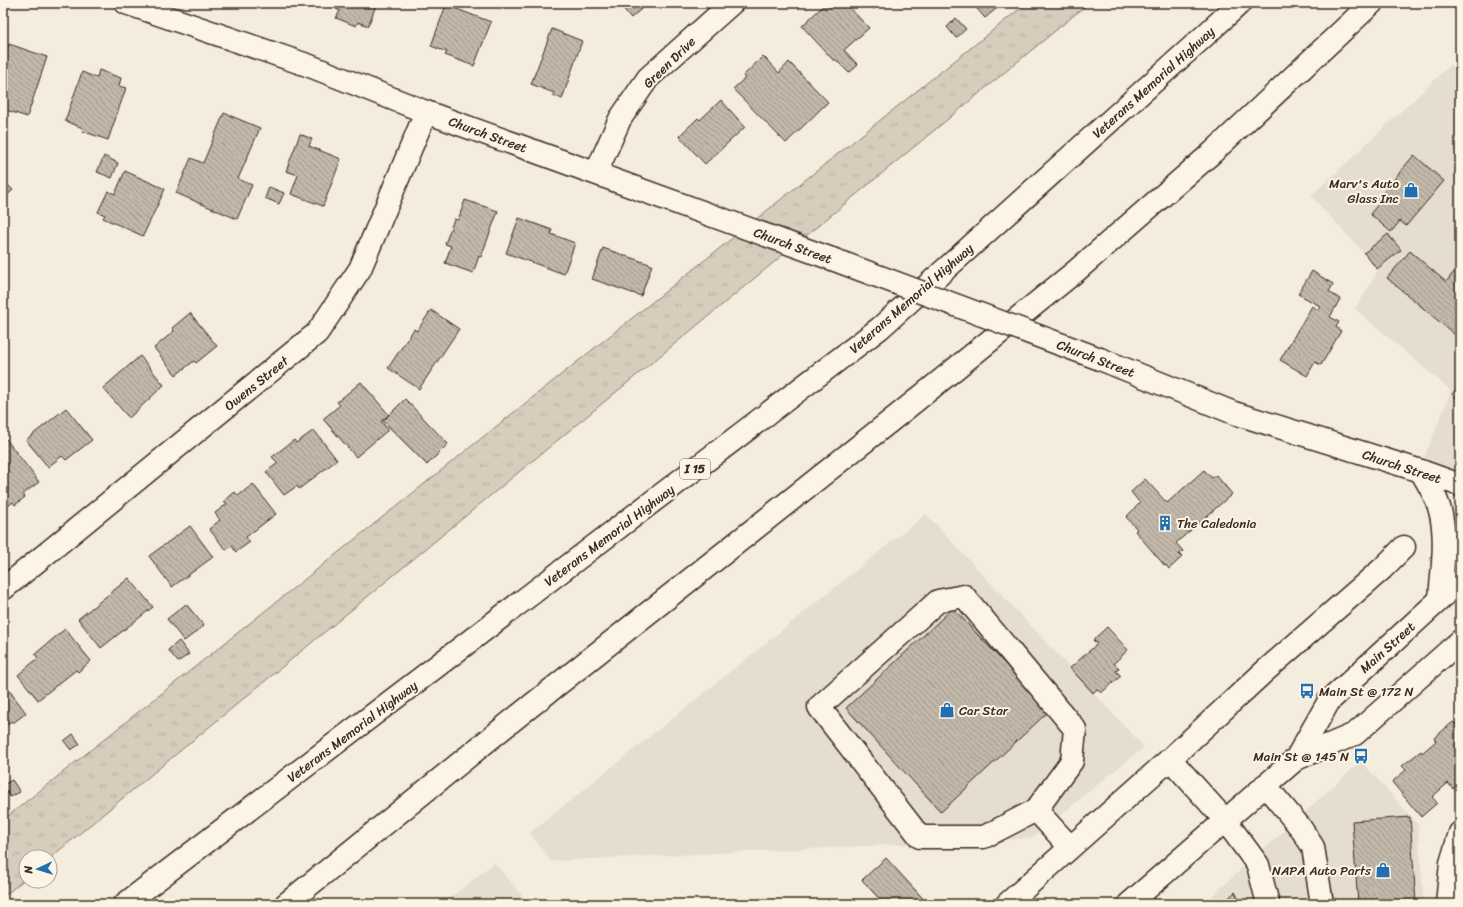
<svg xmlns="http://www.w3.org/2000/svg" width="1463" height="907" font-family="Sriracha,sans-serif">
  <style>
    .built { fill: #e5ddce }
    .park { fill: url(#park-tufts); stroke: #887c6e }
    .building { fill: url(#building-back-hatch); stroke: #3b2a1e }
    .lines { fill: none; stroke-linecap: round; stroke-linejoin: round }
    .minor-casing { stroke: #3b2a1e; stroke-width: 25 }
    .major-casing { stroke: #3b2a1e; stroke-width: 25 }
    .highway-casing { stroke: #3b2a1e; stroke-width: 25 }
    .minor { stroke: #fcf5e5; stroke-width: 22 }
    .major { stroke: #fcf5e5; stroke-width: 22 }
    .highway { stroke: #fcf5e5; stroke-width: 22 }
    .minor-bridge-casing { stroke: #3b2a1e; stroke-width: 25; stroke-linecap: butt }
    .minor-bridge { stroke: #fcf5e5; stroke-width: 22 }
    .labels { text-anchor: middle; stroke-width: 4; stroke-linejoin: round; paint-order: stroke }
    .shield { fill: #fcf5e5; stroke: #75675a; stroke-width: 1 }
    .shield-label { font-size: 12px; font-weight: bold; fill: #3b2a1e }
    .street-label { font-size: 13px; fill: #3b2a1e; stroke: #fcf5e5 }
    .poi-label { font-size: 13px; fill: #3b2a1e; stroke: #fcf5e5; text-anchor: end }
  </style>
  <defs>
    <pattern id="park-tufts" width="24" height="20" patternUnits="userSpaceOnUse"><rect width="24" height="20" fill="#d6cdbd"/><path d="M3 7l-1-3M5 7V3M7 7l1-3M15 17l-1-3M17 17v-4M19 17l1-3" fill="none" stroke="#b9b0a2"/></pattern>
    <pattern id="building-back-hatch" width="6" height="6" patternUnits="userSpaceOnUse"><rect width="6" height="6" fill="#c3b9aa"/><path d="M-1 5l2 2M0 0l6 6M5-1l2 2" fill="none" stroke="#a0978a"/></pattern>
  </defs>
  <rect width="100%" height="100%" fill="#f4eddd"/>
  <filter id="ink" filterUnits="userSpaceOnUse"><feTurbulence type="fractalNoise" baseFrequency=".025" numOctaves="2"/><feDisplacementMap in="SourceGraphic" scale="8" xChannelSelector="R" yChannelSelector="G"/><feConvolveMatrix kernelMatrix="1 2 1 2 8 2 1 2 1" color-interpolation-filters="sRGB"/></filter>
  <g filter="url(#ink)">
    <g class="built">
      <polygon points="1460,56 1460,471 1423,461 1451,391 1355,309 1379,269 1311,196"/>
      <polygon points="926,514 1144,747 1032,838 551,861 530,833"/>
      <polygon points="1361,761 1418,824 1424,904 1203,904"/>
      <polygon points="494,863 530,904 442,904"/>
    </g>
    <polygon class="park" points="1027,3 1089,3 50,858 50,857 26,857 26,878 3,897 3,820"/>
    <g class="building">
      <polygon points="338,3 377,3 368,26 358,22 356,26 336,18 340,11 336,9"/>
      <polygon points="619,3 648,3 631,18"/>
      <polygon points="831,3 845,3 869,28 844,50 858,65 849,73 835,59 834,61 802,26 824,5 826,8"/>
      <polygon points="868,3 880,3 874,9"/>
      <polygon points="972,3 1003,3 985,18"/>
      <polygon points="446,5 491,22 474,66 445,55 447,52 431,46"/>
      <polygon points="956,18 966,29 956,38 947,27"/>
      <polygon points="552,29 582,41 562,99 553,95 554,93 531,84"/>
      <polygon points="9,44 47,57 27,117 3,109 3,62"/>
      <polygon points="763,56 779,73 789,62 828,102 786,143 733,89 745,78 743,76"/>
      <polygon points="99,70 121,78 119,86 126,88 108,140 82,131 83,128 65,121 82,72 97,78"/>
      <polygon points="721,100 745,127 705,164 679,136 698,118 700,120"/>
      <polygon points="224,113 260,128 238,179 252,185 237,219 176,193 191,158 203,163"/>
      <polygon points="300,134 312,139 309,146 341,159 323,206 291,194 298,175 286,171"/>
      <polygon points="1414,155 1444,181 1406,226 1400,221 1391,232 1370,214 1380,202 1377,200"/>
      <polygon points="104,156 118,163 112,178 97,172"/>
      <polygon points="125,171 165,189 143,236 103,218 105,215 98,212 108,191 115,194"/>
      <polygon points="3,180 13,190 3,199"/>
      <polygon points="269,187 284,193 279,204 265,198"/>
      <polygon points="465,200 498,211 481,257 479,256 473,273 445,263 451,246 445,244 454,219 458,220"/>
      <polygon points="519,218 552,230 551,234 575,243 564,274 506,253"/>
      <polygon points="1388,234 1401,250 1377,269 1364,253"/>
      <polygon points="603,248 652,265 641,296 592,279"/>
      <polygon points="1410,251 1446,282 1454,272 1460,277 1460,339 1387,278"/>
      <polygon points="1312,271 1333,284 1329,292 1340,299 1330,317 1339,322 1336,327 1341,331 1321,365 1315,362 1307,376 1280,360 1312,306 1318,310 1320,306 1298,294"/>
      <polygon points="431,310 459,329 419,389 388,368 414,329 417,331"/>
      <polygon points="190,313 217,346 196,363 194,361 176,375 154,348 174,331 172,328"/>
      <polygon points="140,356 164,385 129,418 103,388"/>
      <polygon points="361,382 389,415 381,421 388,430 356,457 323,419 340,405 337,402"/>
      <polygon points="1460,385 1460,401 1452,394"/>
      <polygon points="405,399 448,444 427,465 383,421"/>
      <polygon points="66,408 92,440 66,460 62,456 48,467 26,440"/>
      <polygon points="314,430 337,460 299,489 297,486 284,495 266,472 278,463 272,457 294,440 296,443"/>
      <polygon points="6,439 39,482 23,494 25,497 15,505 13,502 3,510 3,442"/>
      <polygon points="1204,470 1212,478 1216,475 1232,494 1176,543 1183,551 1179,554 1182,557 1169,569 1166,565 1165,566 1135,531 1137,529 1126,517 1140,503 1131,492 1145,479 1167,503"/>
      <polygon points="253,484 276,514 246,537 250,542 236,552 232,546 226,550 209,529 220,520 215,513 227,504 224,501 235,492 238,496"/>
      <polygon points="190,526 213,557 172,587 149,556"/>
      <polygon points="129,578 153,607 101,648 78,619"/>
      <polygon points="186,604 204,626 184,641 167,619"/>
      <polygon points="953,608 1049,711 941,812 846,708"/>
      <polygon points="1107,627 1128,650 1114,663 1119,668 1116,671 1121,676 1101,693 1097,689 1093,693 1070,668 1097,644 1093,640"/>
      <polygon points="65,629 91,661 78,672 76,670 38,700 18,675 38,658 35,654"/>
      <polygon points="179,641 189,654 178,662 168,650"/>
      <polygon points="6,686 26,713 13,723 12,721 3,728 3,689"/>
      <polygon points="1460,720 1460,784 1453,789 1448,783 1432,797 1437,803 1421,817 1392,782 1406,770 1402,766 1421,751 1422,753 1436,741 1434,738 1453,722 1455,724"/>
      <polygon points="73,734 80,744 71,750 64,741"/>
      <polygon points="12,780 20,792 10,797 3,785"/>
      <polygon points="1410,817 1416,904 1358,904 1352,821"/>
      <polygon points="886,858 928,904 884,904 862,880"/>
      <polygon points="1235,892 1241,904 1222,904"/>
    </g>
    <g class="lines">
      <g class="minor-casing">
        <g id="minor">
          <polyline points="126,3 310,66 426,112 832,259"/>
          <polyline points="596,173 620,119 648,78 732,3"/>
          <polyline points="1100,359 1234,413 1421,471 1460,485"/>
          <path d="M1421 471C1427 482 1435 494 1439 507 1448 536 1442 570 1440 599"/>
          <polyline points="3,589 317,333 360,269 426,112"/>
          <polygon points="964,596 1075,729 1072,761 1036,810 984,837 920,837 819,707 938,601"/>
          <polyline points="1170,759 1225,820 1258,865 1268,904"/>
          <polyline points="1265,785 1300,827 1313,847 1322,904"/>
          <polyline points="1036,810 1070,847"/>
          <polyline points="1007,904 1170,759 1265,671 1382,569 1404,547"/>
          <polyline points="1447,904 1451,863 1460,833"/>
        </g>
      </g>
      <g class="major-casing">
        <g id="major">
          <polyline points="1296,759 1329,701 1460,581"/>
          <polyline points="1129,904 1296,759 1355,734 1460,641"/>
        </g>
      </g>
      <g class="highway-casing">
        <g id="highway">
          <polyline points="125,904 880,328 1201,39 1240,3"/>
          <polyline points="286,904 513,720 898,415 1076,271 1213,152 1372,3"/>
        </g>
      </g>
      <use href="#minor" class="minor"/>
      <use href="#major" class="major"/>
      <use href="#highway" class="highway"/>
      <g class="minor-bridge-casing">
        <polyline id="minor-bridge" points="832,259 1100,359"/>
      </g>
      <use href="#minor-bridge" class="minor-bridge"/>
    </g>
  </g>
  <defs>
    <g id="shop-bare" transform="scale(1.2)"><path d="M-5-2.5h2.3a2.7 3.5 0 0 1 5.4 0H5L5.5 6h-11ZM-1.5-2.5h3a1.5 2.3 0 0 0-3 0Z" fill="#1f6fb2" stroke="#fcf5e5" stroke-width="2.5" paint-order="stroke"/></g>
    <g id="building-bare" transform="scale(1.2)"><path d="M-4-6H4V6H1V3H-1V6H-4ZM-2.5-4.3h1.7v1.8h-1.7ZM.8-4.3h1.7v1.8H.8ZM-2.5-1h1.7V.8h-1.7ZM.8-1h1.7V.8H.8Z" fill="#1f6fb2" stroke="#fcf5e5" stroke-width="2.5" paint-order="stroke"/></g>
    <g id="bus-bare" transform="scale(1.2)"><path d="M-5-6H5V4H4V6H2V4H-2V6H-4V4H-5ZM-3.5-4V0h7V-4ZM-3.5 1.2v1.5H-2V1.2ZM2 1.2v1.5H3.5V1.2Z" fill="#1f6fb2" stroke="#fcf5e5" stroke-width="2.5" paint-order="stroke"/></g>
  </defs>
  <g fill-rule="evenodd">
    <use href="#shop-bare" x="1411" y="190"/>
    <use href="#building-bare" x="1165" y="523"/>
    <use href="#bus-bare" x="1307" y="691"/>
    <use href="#shop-bare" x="947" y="710"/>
    <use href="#bus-bare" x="1361" y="756"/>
    <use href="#shop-bare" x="1383" y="870"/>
  </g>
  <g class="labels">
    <rect class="shield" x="680" y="459" width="30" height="20" rx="3"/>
    <g class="shield-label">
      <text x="695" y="473">I 15</text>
    </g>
    <g class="street-label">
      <text transform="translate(669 62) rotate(-44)" y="5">Green Drive</text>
      <text transform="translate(1153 82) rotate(-42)" y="5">Veterans Memorial Highway</text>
      <text transform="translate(488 134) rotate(20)" y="5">Church Street</text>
      <text transform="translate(793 245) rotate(20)" y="5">Church Street</text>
      <text transform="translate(911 298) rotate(-41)" y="5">Veterans Memorial Highway</text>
      <text transform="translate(1096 358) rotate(21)" y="5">Church Street</text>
      <text transform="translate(256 383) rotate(-39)" y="5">Owens Street</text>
      <text transform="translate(1402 466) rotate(18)" y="5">Church Street</text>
      <text transform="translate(609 535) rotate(-37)" y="5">Veterans Memorial Highway</text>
      <text transform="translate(1387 647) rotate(-42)" y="5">Main Street</text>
      <text transform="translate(352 731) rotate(-37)" y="5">Veterans Memorial Highway</text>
    </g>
    <g class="poi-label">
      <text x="1399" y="188">Marv's Auto<tspan x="1399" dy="15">Glass Inc</tspan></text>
      <text x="1177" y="528" text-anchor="start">The Caledonia</text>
      <text x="1319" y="696" text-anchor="start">Main St @ 172 N</text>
      <text x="959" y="715" text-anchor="start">Car Star</text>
      <text x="1349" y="761">Main St @ 145 N</text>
      <text x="1371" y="875">NAPA Auto Parts</text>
    </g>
  </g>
  <rect width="1463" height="907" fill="none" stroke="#fcf5e5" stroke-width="16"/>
  <rect x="8" y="8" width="1447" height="891" fill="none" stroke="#3b2a1e" stroke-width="1.5" filter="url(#ink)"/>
  <g transform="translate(38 869) rotate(266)"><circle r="19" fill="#fcf5e5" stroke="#afa495"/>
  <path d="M0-3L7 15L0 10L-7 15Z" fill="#1f6fb2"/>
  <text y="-6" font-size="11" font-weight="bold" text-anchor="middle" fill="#3b2a1e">N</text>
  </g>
</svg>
